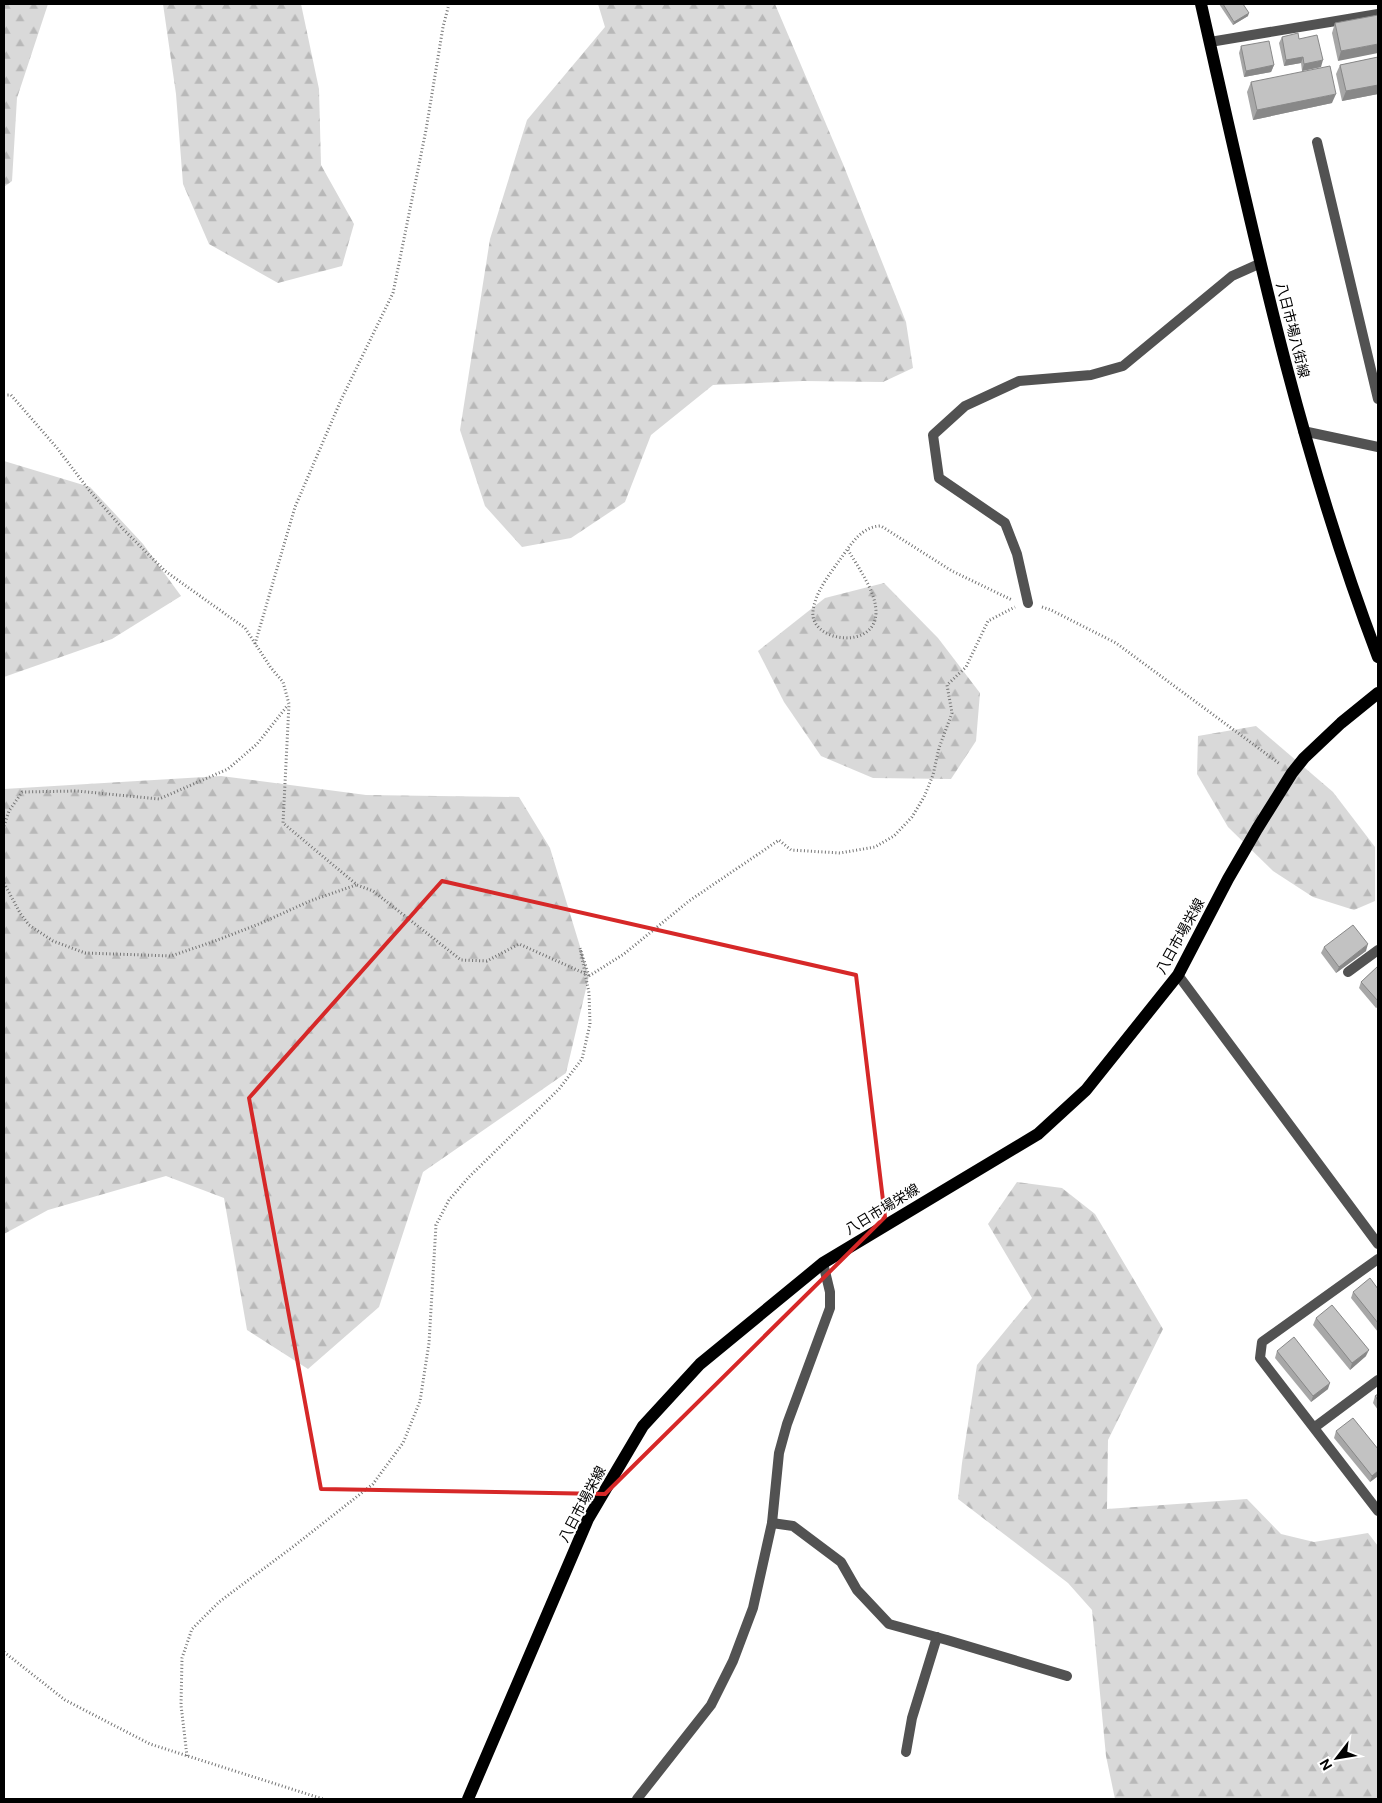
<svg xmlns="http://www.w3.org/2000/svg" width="1382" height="1803" font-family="'DM Sans','Noto Sans JP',sans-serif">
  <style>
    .forest { fill: url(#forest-firs) }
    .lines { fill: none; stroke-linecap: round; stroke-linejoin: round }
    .path { stroke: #747474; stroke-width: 3; stroke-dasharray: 1 2.5; stroke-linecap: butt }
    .service { stroke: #525252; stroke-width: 10 }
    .minor { stroke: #525252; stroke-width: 10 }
    .primary { stroke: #000; stroke-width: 12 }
    .wall { fill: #a7a7a7 }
    .shaded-wall { fill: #888 }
    .building { fill: #c2c2c2; stroke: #888 }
    .marked { fill: none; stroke: #d62828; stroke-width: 4; stroke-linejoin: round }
    .labels { text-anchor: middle; stroke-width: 4; stroke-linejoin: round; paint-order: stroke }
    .street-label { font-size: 14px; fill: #000; stroke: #fff }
  </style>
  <defs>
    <pattern id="forest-firs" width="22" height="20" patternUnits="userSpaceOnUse" patternTransform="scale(1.25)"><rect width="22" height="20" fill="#d9d9d9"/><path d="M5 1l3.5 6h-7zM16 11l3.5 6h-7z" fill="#b8b8b8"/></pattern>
  </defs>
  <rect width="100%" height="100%" fill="#fff"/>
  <g class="forest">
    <polygon points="4,4 48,4 17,98 12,181 4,187"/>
    <polygon points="163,4 301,4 319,89 321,165 354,224 342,266 278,283 209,244 183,184 176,94"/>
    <polygon points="598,4 775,4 843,164 906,322 913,368 883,382 803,381 713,385 651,435 625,502 571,538 522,547 485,506 460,430 490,239 527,120 605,27"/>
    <polygon points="4,461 90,487 143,544 181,596 112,639 4,677"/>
    <polygon points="884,583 938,638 980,693 976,741 951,779 873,778 821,756 784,702 758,651 825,598"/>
    <polygon points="1256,726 1333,792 1375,847 1375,901 1354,910 1313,897 1273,871 1228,827 1197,774 1198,736"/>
    <polygon points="221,776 366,795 519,797 550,848 589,976 566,1073 423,1172 379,1307 308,1369 247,1330 224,1198 166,1176 48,1210 4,1234 4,789"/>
    <polygon points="1017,1182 1062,1188 1095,1214 1163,1329 1108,1440 1107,1509 1247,1499 1281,1534 1314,1542 1368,1533 1378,1546 1378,1799 1115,1799 1106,1756 1092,1610 1068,1583 958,1499 962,1463 977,1365 1032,1298 988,1224"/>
  </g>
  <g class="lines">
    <g class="path">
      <polyline points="4,395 11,395 57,448 89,490 123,529 165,571 245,628 271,668 283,682 289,704 283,823 357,885 373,891 461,960 487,961 519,944 586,974"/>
      <path d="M848 550C858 567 876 592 876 612 876 651 809 642 813 611 815 593 829 575 839 561 850 546 861 526 881 526L952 571 1012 600"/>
      <polyline points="1042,607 1051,610 1116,643 1280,764"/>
      <polyline points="255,644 295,507 341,400 393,293 426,130 443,27 449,4"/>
      <polyline points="4,826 9,811 22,792 77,791 159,799 228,769 257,744 288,705"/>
      <polyline points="4,883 20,913 29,925 53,941 85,953 171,956 215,941 259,924 310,901 356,885"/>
      <polyline points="589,976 624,954 689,901 779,840 791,850 840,853 875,847 894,836 912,817 924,797 933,775 939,748 952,713 947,685 966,667 988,621 1015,607"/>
      <polyline points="4,1652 65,1700 150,1744 323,1799"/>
      <polyline points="187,1756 181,1705 182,1658 192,1629 219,1602 294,1546 373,1484 403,1443 420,1401 429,1343 436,1225 449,1200 469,1177 559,1089 582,1059 590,1024 589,993 580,948 589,976"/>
    </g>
    <g class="service">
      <polyline points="1210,42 1378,14"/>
      <polyline points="1317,142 1378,399"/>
      <polyline points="1303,431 1378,447"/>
      <polyline points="1028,603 1017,554 1005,523 939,478 933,435 965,406 1019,381 1091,375 1123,366 1232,276 1261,263"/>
      <polyline points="1348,972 1378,950"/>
      <polyline points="772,1523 793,1526 841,1562 857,1590 889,1624 947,1640 1067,1676"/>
      <polyline points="906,1752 912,1718 937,1637"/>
    </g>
    <g class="minor">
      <polyline points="1178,975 1378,1244"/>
      <polyline points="1378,1259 1262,1342 1260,1358 1378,1511"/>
      <polyline points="1315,1427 1378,1380"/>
      <polyline points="637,1799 711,1705 733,1661 753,1608 772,1523 779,1453 787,1424 830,1308 830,1292 823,1263"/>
    </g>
    <g class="primary">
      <path d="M1201 4C1251 224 1297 445 1378 657"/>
      <polyline points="468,1799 588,1519 643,1426 700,1364 823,1263 1038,1134 1086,1090 1178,975 1228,879 1257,829 1292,773 1304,758 1341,723 1378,693"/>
    </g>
  </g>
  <g class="wall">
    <polygon points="1219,4 1243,4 1248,16 1233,25"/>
    <polygon points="1378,15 1338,61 1332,33 1335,23"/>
    <polygon points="1282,37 1299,39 1321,67 1302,71 1301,63 1284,66 1279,43"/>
    <polygon points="1241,46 1274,65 1271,72 1244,77 1239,53"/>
    <polygon points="1378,57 1378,94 1342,101 1336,74 1340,65"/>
    <polygon points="1251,82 1332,103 1253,120 1247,92"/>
    <polygon points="1324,947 1366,951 1336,973 1321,953"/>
    <polygon points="1378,966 1378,1007 1376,1008 1359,988 1361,982"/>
    <polygon points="1378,1289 1378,1332 1351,1298 1353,1292"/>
    <polygon points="1316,1318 1366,1356 1350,1370 1313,1325"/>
    <polygon points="1277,1351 1328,1389 1311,1402 1275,1358"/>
    <polygon points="1378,1394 1378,1410 1373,1403 1375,1396"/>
    <polygon points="1336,1431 1378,1449 1378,1476 1370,1482 1334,1438"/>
  </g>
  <g class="shaded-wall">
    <polygon points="1249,13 1248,16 1233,25 1234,22"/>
    <polygon points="1378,44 1378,53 1338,61 1341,51"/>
    <polygon points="1303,57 1301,63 1284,66 1286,60"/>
    <polygon points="1323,60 1321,67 1302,71 1304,64"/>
    <polygon points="1274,65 1271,72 1244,77 1246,71"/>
    <polygon points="1378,85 1378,94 1342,101 1346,91"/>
    <polygon points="1336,94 1332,103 1253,120 1257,110"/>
    <polygon points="1368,944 1366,951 1336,973 1339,967"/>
    <polygon points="1369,1350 1366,1356 1350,1370 1352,1363"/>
    <polygon points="1330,1383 1328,1389 1311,1402 1313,1396"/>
    <polygon points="1378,1471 1378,1476 1370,1482 1372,1476"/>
  </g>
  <g class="building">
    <polygon points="1223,4 1243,4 1249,13 1234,22"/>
    <polygon points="1378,15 1378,44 1341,51 1335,23"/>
    <polygon points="1298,33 1299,39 1317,35 1323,60 1304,64 1303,57 1286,60 1282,37"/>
    <polygon points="1269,41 1274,65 1246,71 1241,46"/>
    <polygon points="1378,57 1378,85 1346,91 1340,65"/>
    <polygon points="1330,66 1336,94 1257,110 1251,82"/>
    <polygon points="1353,925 1368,944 1339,967 1324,947"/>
    <polygon points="1378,966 1378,1001 1361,982"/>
    <polygon points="1370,1278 1378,1289 1378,1323 1353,1292"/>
    <polygon points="1332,1305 1369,1350 1352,1363 1316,1318"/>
    <polygon points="1294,1337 1330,1383 1313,1396 1277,1351"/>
    <polygon points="1378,1394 1378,1400 1375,1396"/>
    <polygon points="1353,1418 1378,1449 1378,1471 1372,1476 1336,1431"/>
  </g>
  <path class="marked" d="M442 881 856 975 885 1217 605 1494 321 1489 249 1098Z"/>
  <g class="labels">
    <g class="street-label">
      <text transform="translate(1293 330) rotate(76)" y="5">八日市場八街線</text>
      <text transform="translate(1180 936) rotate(-61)" y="5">八日市場栄線</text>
      <text transform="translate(882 1209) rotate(-31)" y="5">八日市場栄線</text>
      <text transform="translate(582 1504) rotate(-62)" y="5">八日市場栄線</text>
    </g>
  </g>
  <rect width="1382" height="1803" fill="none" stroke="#000000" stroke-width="10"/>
  <g transform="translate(1337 1758) rotate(239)" stroke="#ffffff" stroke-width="4" paint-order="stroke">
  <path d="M0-4L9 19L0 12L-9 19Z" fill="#000000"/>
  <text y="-8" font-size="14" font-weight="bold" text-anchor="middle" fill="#000000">N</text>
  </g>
</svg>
